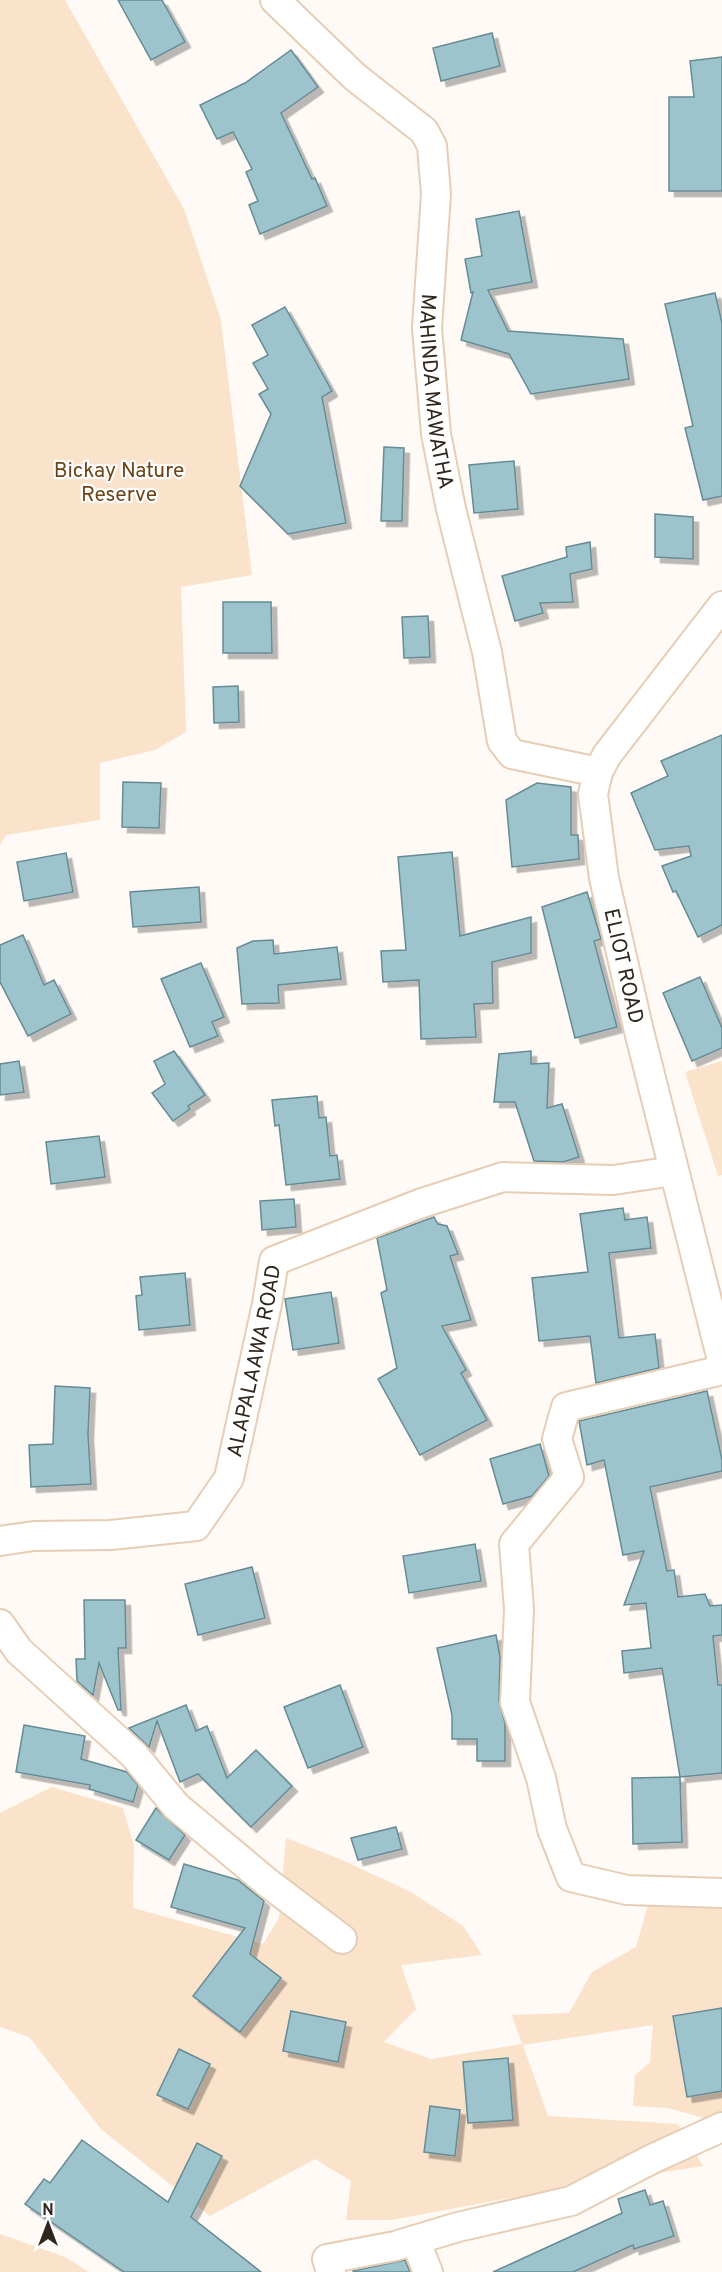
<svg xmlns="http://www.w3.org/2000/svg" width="722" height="2272" font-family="Overpass,sans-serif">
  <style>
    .green { fill: #fae2cb }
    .building { fill: #9dc4cd; stroke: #668b94; stroke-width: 1.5; filter: url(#shadow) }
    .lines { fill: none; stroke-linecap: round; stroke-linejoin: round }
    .minor-casing { stroke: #e6cdb5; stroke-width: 32 }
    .minor { stroke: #fff; stroke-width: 28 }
    .labels { text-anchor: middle; stroke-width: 4.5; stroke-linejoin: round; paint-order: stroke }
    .street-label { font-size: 21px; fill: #2f261d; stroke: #fff }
    .park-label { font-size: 21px; fill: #6c4416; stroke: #fff }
  </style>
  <defs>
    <filter id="shadow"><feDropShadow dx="5.5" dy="5.5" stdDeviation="0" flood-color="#0004"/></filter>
  </defs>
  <rect width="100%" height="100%" fill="#fffaf5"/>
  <g class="green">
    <polygon points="0,0 65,0 184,209 221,320 252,575 181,587 186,732 155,750 100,763 100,820 6,835 0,845"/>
    <polygon points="722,1061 722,1175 718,1176 685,1072"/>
    <polygon points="52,1787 123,1808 134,1846 133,1908 263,1944 279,1918 286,1838 340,1859 411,1892 463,1926 482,1955 401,1965 416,2009 384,2042 431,2059 522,2044 512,2015 569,2013 592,1972 636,1947 648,1905 722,1900 722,2123 668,2108 633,2106 635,2075 650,2062 653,2025 523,2045 548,2116 678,2124 703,2166 547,2191 391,2220 346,2220 351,2181 315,2159 210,2216 101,2129 29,2037 0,2027 0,1813"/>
    <polygon points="0,2234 65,2257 89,2272 0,2272"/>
  </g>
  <g class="building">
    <polygon points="118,0 162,0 185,42 151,60"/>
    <polygon points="492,33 500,66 441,81 433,48"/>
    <polygon points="291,50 318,87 281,113 312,179 315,178 327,206 260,234 249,205 258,201 246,172 252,169 233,132 217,139 200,105 245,83"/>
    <polygon points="722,57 722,191 669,191 669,97 694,97 690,61"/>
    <polygon points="519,211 532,282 488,290 508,331 623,339 629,379 531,394 509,354 461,340 473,292 471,293 465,259 482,256 476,219"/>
    <polygon points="715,293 722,323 722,496 703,500 685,428 693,426 665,304"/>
    <polygon points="285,307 332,391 322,397 346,523 288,534 240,486 271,414 259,394 268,389 253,363 268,355 252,325"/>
    <polygon points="384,447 404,448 402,521 381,521"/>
    <polygon points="514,461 518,509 474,513 469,465"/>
    <polygon points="655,514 693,517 693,559 655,557"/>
    <polygon points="590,542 592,569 570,574 573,602 540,603 543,613 515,621 502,576 567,557 566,547"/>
    <polygon points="223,602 271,602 272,653 223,653"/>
    <polygon points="428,616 430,657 404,658 402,617"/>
    <polygon points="238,686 239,722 214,723 213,687"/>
    <polygon points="722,735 722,925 698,937 676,891 673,892 662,866 691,856 689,846 655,850 631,793 668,776 661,761"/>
    <polygon points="123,782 161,783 159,828 122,827"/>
    <polygon points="537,783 571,787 571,835 578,835 579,859 512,867 506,800"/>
    <polygon points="452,852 460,936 531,917 531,953 492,962 493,1003 474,1004 476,1037 421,1039 419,980 383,982 381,951 406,950 398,857"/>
    <polygon points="66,853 73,892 24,901 17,862"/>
    <polygon points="199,887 201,922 133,927 130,892"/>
    <polygon points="587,892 601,939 594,941 617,1027 575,1038 542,907"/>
    <polygon points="23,935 44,985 54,980 71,1014 28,1036 0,982 0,945"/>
    <polygon points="273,940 274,954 337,947 341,979 278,985 279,1003 242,1004 237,948 253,941"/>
    <polygon points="201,963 224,1017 212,1022 218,1036 190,1047 161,979"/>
    <polygon points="700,977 722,1028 722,1048 692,1061 663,993"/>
    <polygon points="174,1051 205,1095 188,1106 190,1109 173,1121 152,1093 165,1084 154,1061"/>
    <polygon points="531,1051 531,1064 549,1063 547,1108 562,1104 579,1157 563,1162 534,1161 515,1102 494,1102 499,1054"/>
    <polygon points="19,1061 24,1092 0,1095 0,1064"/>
    <polygon points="317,1096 319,1118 326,1117 330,1156 337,1155 340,1179 286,1185 279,1125 275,1126 272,1100"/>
    <polygon points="99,1136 105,1177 51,1184 46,1142"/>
    <polygon points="294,1199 296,1227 262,1230 260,1201"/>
    <polygon points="623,1208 625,1220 647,1217 651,1248 609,1253 619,1338 655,1334 659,1368 596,1383 590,1336 539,1341 532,1278 588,1272 580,1214"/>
    <polygon points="434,1217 438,1224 447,1226 458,1254 450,1256 471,1320 442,1326 466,1370 461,1373 487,1420 420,1455 378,1379 397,1368 381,1293 387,1290 377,1238"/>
    <polygon points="185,1273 190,1325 139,1330 136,1296 142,1295 140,1277"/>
    <polygon points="331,1292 339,1343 293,1350 285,1299"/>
    <polygon points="55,1386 90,1388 88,1434 91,1484 31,1487 29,1445 53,1444"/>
    <polygon points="707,1391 722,1460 722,1471 650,1487 667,1571 674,1570 678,1597 705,1594 710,1606 722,1605 722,1635 713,1636 718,1685 722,1685 722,1773 680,1777 662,1668 624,1673 622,1651 651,1648 646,1603 624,1605 644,1551 623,1555 604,1460 587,1465 579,1421"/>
    <polygon points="540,1444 549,1476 532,1496 503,1504 490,1459"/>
    <polygon points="475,1544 481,1581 409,1593 403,1556"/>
    <polygon points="252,1567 265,1618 198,1635 185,1584"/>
    <polygon points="84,1600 125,1600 126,1648 118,1648 121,1710 118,1710 99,1663 93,1695 77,1681 76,1659 85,1659"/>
    <polygon points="496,1635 500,1657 499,1701 505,1723 505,1761 477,1761 477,1739 452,1739 452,1715 437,1648"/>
    <polygon points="340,1685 363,1747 308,1768 284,1707"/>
    <polygon points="186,1705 196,1731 207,1726 227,1778 256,1750 292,1786 251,1827 198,1774 180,1782 157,1721 149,1747 129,1728"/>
    <polygon points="24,1725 85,1736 81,1759 127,1772 138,1785 133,1802 89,1789 90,1785 16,1772"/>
    <polygon points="680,1777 682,1842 633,1844 632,1778"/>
    <polygon points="156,1808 185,1835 169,1860 136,1840"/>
    <polygon points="396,1827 402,1849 358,1860 351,1838"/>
    <polygon points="184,1864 238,1880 264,1901 250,1954 281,1978 240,2032 193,1996 245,1928 171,1907"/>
    <polygon points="722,2008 722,2091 687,2097 673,2016"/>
    <polygon points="291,2011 346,2022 338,2062 283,2051"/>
    <polygon points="179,2049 210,2064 188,2109 157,2095"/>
    <polygon points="508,2058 513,2120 468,2123 463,2062"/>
    <polygon points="430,2106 460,2110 455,2156 424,2152"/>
    <polygon points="82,2140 168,2202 197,2143 222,2156 191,2217 261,2272 124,2272 25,2204 44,2179 50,2183"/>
    <polygon points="645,2190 650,2205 663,2201 674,2236 634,2249 633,2245 573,2272 493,2272 622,2213 618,2199"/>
    <polygon points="405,2260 410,2272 354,2272 353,2271"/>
  </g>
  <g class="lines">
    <g class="minor-casing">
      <g id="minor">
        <path id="s1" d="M275 0 355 77 424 131 432 146 436 194 427 328 436 434 451 509 487 652 502 741 512 754 598 772"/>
        <path id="s2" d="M722 606 607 755 598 772 593 794 604 878 638 1027 722 1360"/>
        <polyline points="722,1370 566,1407 557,1439 569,1477 514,1544 519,1609 515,1702 541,1778 552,1829 571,1877 627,1890 722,1893"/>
        <path id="s3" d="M0 1541 34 1536 111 1535 196 1526 229 1478 267 1304 274 1261 422 1203 503 1177 613 1180 674 1171"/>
        <polyline points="0,1624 19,1651 134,1755 176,1806 268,1883 342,1939"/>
        <polyline points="415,2240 428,2272"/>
        <polyline points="331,2272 327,2259 395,2246 458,2227 571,2201 654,2158 722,2127"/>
      </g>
    </g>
    <use href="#minor" class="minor"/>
  </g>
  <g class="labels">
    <g class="street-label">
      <text dy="7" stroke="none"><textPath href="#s1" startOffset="462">MAHINDA MAWATHA</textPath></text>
      <text dy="7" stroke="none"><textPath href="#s2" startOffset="405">ELIOT ROAD</textPath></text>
      <text dy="7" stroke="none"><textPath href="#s3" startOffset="375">ALAPALAAWA ROAD</textPath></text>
    </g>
    <g class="park-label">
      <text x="119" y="477">Bickay Nature<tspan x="119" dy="24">Reserve</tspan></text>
    </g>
  </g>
  <g transform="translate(48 2224)" stroke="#ffffff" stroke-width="4.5" paint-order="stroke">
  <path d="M0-4.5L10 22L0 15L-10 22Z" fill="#2f261d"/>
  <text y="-9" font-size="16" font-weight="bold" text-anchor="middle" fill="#2f261d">N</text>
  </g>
</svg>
